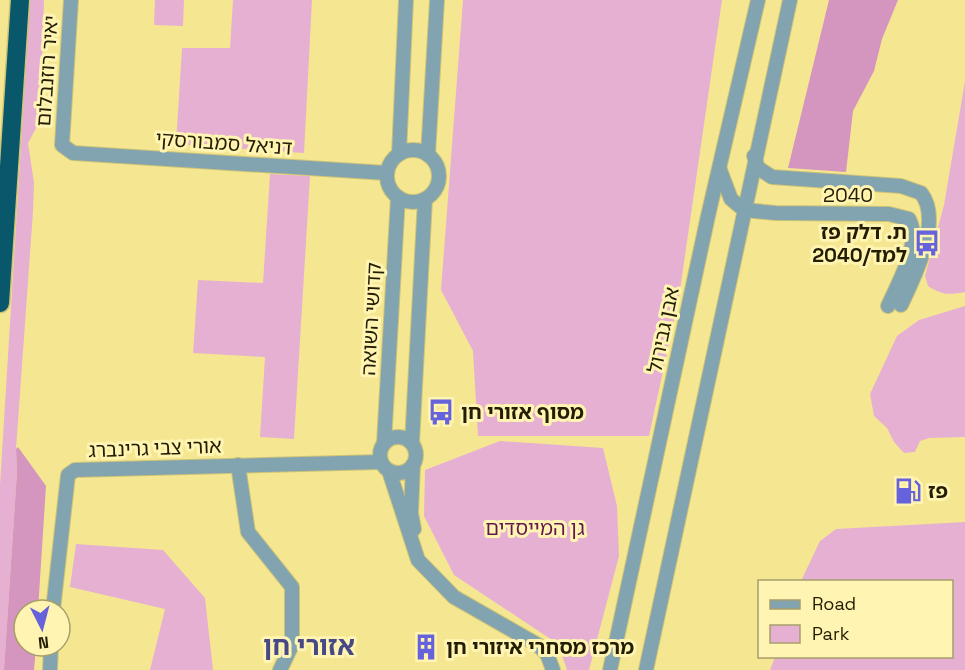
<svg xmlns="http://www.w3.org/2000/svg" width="965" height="670" font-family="'Space Grotesk','Noto Sans Hebrew',sans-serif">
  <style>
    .green { fill: #e6b0d3 }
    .forest { fill: #d495be }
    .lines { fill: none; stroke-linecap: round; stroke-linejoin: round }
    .minor-casing { stroke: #cfc377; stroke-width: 16 }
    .highway-casing { stroke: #cfc377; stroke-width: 21 }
    .minor { stroke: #81a4b0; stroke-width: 14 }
    .highway { stroke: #09576b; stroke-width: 18 }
    .labels { text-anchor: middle; stroke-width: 6; stroke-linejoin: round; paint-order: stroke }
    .street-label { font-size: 20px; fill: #221d03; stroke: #fff4b1 }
    .poi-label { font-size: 20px; font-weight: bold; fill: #221d03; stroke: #fff4b1; text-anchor: start }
    .park-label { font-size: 20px; fill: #62184f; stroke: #fff4b1 }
    .district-label { font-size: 26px; font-weight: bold; fill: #474886; stroke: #fff4b1 }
  </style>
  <rect width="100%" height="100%" fill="#f5e791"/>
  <g class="green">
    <polygon points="30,0 44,0 40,121 28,143 34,183 33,212 16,449 17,472 4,670 0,670 0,485"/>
    <polygon points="155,0 184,0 183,26 154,25"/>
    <polygon points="233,0 312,0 304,153 176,144 182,48 230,48"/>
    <polygon points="463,0 722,0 679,297 649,436 478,436 473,351 441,290"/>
    <path d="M965 81V292C950 295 941 295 928 286L925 276 944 205Z"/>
    <polygon points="270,174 310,176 294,439 260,437 265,357 193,353 198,280 263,283"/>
    <polygon points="965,306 965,437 929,438 920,441 915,452 904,453 894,442 887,428 874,416 870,394 897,336 919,320"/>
    <polygon points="500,441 603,448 617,506 619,556 589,670 567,670 558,644 454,575 424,516 425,470"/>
    <polygon points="965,522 965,670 770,670 775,657 952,656 952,582 801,581 820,541 836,529"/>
    <polygon points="76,544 163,550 205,598 213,670 150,670 165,609 70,587"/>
  </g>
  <g class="forest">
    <polygon points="829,0 898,0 882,39 874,71 853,111 846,172 788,168"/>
    <polygon points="18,447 46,486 38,610 24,610 24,646 36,646 34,670 4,670 17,472 16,449"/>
  </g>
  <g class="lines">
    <g class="minor-casing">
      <g id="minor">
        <polyline points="71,0 62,145 73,153 387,173"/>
        <circle cx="413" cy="176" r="26"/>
        <polyline points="399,154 406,0"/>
        <polyline points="428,155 437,0"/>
        <path d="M754 156 758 168 772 177 901 186 921 193C943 220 914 278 901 305"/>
        <path d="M720 170 731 199 744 210 776 213 889 214 909 219C922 243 898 283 888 306"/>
        <circle cx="398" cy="455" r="18"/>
        <polyline points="384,443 398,197"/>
        <polyline points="412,443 425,199"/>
        <polyline points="238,465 248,532 292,587 292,645 280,670"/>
        <polyline points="413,465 411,513 414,529"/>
        <polyline points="389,471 418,560 454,597 538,645 547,654 553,670"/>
        <polyline points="53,610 68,475 75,470 381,462"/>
        <polyline points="50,670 51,646"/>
        <polyline points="610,670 708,216 758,0"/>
        <polyline points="646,670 790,0"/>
      </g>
    </g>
    <g class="highway-casing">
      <polyline id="highway" points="0,303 20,0"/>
    </g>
    <use href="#minor" class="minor"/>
    <use href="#highway" class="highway"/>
  </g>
  <defs>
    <g id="bus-bare" transform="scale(2.07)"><path d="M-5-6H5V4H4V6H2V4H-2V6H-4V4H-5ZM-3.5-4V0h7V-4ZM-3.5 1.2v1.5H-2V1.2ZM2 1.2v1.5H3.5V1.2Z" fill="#6562db" stroke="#fff4b1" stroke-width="2.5" paint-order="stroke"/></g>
    <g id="fuel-bare" transform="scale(2.07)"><path d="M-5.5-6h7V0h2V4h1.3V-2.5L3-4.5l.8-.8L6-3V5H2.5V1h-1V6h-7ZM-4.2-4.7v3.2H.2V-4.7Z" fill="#6562db" stroke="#fff4b1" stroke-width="2.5" paint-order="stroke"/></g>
    <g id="building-bare" transform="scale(2.07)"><path d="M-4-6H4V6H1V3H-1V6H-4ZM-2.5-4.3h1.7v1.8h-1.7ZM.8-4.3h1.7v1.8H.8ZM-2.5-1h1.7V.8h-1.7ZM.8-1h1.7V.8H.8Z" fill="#6562db" stroke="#fff4b1" stroke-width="2.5" paint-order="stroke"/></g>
  </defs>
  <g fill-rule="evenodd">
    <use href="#bus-bare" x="927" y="243"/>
    <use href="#bus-bare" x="441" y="412"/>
    <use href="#fuel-bare" x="908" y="491"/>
    <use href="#building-bare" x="426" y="647"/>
  </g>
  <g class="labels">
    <g class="street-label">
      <text transform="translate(47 71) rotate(-86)" y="7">יאיר רוזנבלום</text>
      <text transform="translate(224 143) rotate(4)" y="7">דניאל סמבורסקי</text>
      <text x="848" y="202">2040</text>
      <text transform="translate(371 319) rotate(-87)" y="7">קדושי השואה</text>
      <text transform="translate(663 330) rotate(-78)" y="7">אבן גבירול</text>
      <text transform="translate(155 448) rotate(-2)" y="7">אורי צבי גרינברג</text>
    </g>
    <g class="poi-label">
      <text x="907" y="239" text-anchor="end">ת. דלק פז<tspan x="907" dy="23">למד/2040</tspan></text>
      <text x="461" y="419">מסוף אזורי חן</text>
      <text x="928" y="498">פז</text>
      <text x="446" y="654">מרכז מסחרי איזורי חן</text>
    </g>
    <g class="park-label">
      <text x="535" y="535">גן המייסדים</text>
    </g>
    <g class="district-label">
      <text x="309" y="655">אזורי חן</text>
    </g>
  </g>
  <rect x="758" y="580" width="195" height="78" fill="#fff4b1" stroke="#a79e6b" stroke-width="1.5"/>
  <rect x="770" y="600" width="30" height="9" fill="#81a4b0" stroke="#a79e6b" stroke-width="1.5"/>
  <text x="812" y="610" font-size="18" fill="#221d03">Road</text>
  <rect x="770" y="625" width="30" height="18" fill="#e6b0d3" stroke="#a79e6b" stroke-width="1.5"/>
  <text x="812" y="640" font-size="18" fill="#221d03">Park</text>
  <g transform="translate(42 628) rotate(174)"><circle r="28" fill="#fff4b1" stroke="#a79e6b" stroke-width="1.5"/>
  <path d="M0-4.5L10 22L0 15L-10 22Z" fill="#6562db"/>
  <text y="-9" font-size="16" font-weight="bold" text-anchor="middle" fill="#221d03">N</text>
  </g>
</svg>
